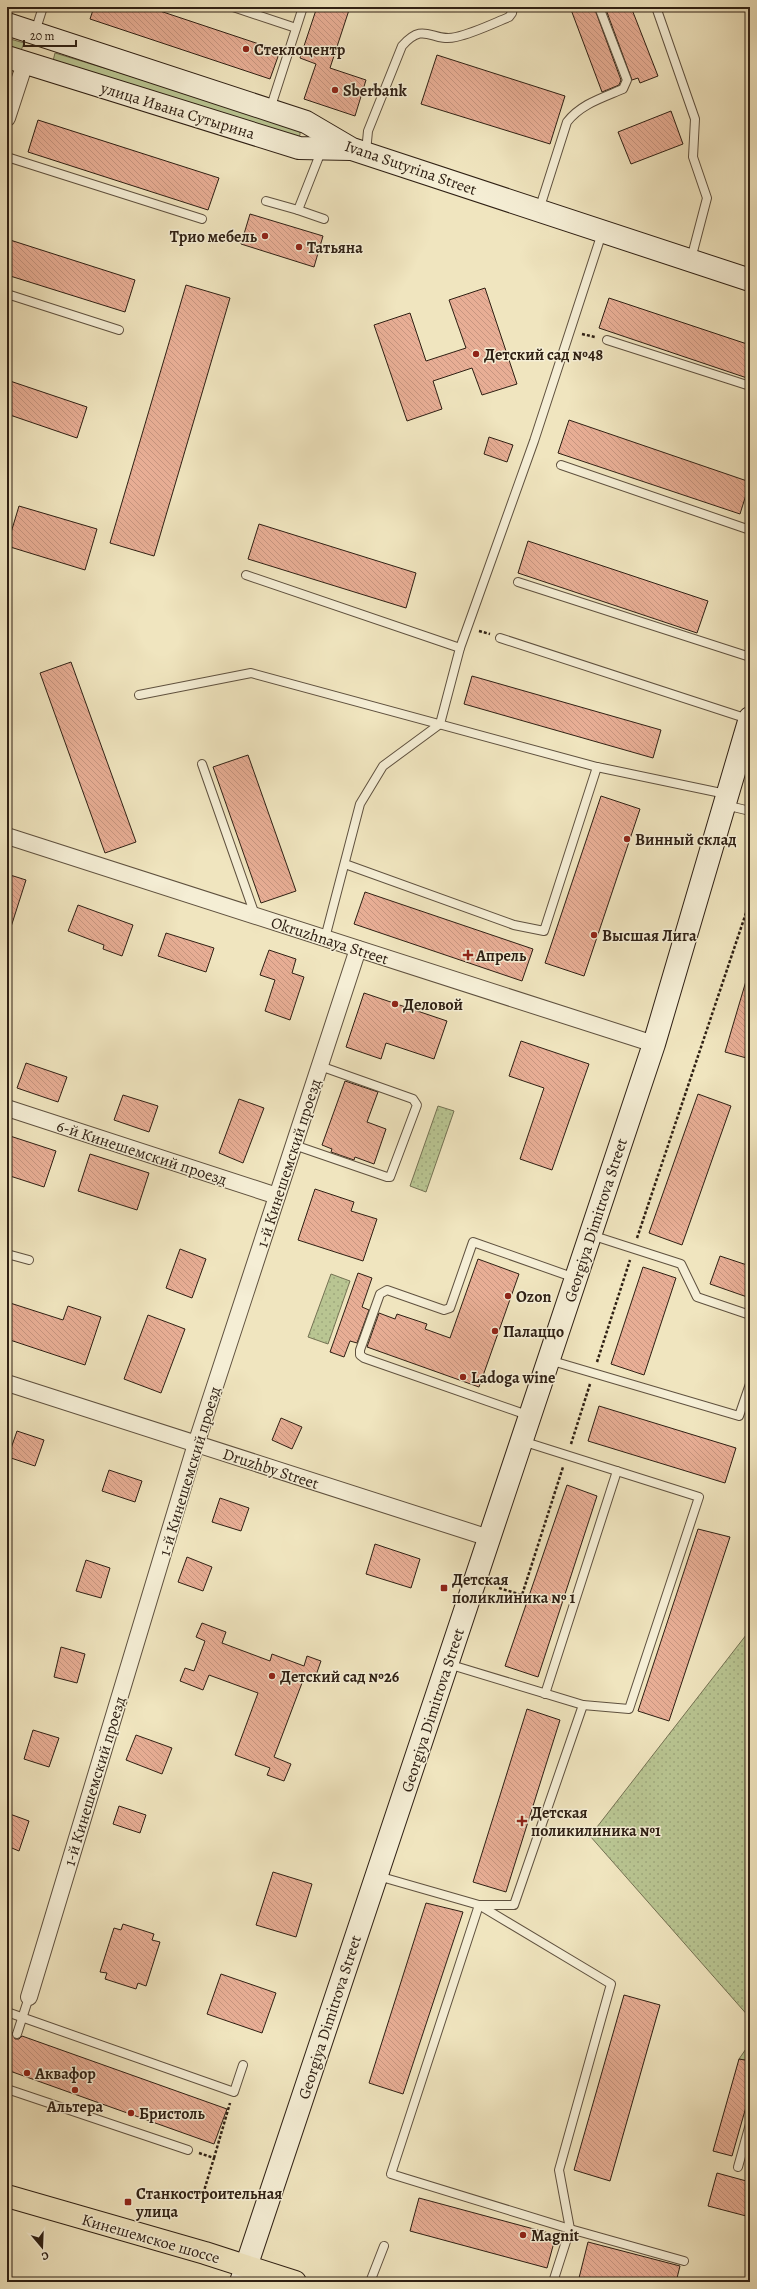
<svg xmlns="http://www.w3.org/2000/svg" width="757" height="2289" font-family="Alegreya,serif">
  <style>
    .grass { fill: #b9c592; stroke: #747253 }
    .park { fill: url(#park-dots); stroke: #747253 }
    .building { fill: url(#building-back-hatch); stroke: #2f2014 }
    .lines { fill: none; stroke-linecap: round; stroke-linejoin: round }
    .lane-casing { stroke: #5f513f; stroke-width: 10 }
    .street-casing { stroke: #5f513f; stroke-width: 18 }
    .secondary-casing { stroke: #2f2014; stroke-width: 24 }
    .primary-casing { stroke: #2f2014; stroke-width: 24 }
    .path { stroke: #2f2014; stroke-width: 2.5; stroke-dasharray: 3 2; stroke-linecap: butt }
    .lane { stroke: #f5eed5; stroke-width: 8 }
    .street { stroke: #f5eed5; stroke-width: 16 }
    .secondary { stroke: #f5eed5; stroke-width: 22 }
    .primary { stroke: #f0e5bf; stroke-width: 22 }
    .poi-dot { fill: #8f2418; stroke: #f5eed5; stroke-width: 1.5 }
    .labels { text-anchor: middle; stroke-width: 3; stroke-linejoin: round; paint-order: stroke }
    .poi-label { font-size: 16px; font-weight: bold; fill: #2f2014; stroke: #f5eed5; text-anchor: start }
    .street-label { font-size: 16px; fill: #2f2014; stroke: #f5eed5 }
  </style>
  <defs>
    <pattern id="park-dots" width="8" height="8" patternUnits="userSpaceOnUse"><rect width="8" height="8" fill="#b9c592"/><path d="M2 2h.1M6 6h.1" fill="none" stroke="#9fa97d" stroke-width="1.8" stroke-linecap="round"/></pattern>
    <pattern id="building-back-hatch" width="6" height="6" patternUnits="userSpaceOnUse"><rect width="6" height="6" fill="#e8ae95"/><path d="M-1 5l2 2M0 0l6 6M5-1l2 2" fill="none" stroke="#c79580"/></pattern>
  </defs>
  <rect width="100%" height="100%" fill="#f0e5bf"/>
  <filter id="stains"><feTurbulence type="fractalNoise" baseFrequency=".005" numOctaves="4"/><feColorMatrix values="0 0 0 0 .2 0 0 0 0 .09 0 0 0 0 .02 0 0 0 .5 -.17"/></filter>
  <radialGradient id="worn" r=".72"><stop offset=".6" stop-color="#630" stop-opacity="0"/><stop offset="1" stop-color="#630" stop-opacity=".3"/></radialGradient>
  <g class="grass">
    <polygon points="7,38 24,43 20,53 7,48"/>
    <polygon points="55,53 297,127 300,131 300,135 297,139 53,61"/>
  </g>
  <g class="park">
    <polygon points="438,1106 454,1111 426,1192 410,1186"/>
    <polygon points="331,1274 350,1281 328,1344 308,1337"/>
    <polygon points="750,1630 750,2018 590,1836"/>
    <polygon points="750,2043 750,2061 739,2059"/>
  </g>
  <g class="building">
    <polygon points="94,7 148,7 280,51 270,79 90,19"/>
    <polygon points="317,7 350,7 330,68 366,80 355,116 304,99 316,64 300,58"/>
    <polygon points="570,7 594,7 621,80 619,85 602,92"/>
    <polygon points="605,7 631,7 658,76 640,83 638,78 632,80"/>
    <polygon points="437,55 565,96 550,144 421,104"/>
    <polygon points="671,111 683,144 631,164 618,132"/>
    <polygon points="38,120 219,178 208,210 28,152"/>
    <polygon points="250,214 323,236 314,267 241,244"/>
    <polygon points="7,239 135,280 125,312 7,275"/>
    <polygon points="186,285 230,298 154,556 110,543"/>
    <polygon points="485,288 517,384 482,395 472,368 433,381 442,409 407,421 374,325 410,313 426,361 466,348 449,300"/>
    <polygon points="609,298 750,345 750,379 599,328"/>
    <polygon points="7,380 87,407 77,438 7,414"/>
    <polygon points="569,420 750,482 740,514 558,453"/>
    <polygon points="489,437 513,445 507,462 484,454"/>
    <polygon points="19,506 97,529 85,570 7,546"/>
    <polygon points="259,524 416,573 406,608 248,559"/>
    <polygon points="528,541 708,601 697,633 518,573"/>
    <polygon points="71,662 136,842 105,853 40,673"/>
    <polygon points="472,676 661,730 653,758 464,704"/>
    <polygon points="248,755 296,891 261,903 213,767"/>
    <polygon points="601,796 640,809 584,976 545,963"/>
    <polygon points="7,874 26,880 10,930 7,930"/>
    <polygon points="365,892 533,949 522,981 354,924"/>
    <polygon points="78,905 133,925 122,956 103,949 104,945 68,931"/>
    <polygon points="166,933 214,948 206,972 158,956"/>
    <polygon points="269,950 296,959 292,973 304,977 290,1020 265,1011 275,980 260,975"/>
    <polygon points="746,981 750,982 750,1059 725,1052"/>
    <polygon points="364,993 447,1021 434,1059 386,1043 381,1059 346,1047"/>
    <polygon points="521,1041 589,1064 552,1170 520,1159 544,1088 509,1076"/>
    <polygon points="26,1063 67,1077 58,1102 17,1088"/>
    <polygon points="345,1081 378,1092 367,1122 386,1129 374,1164 355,1157 354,1160 331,1152 332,1149 322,1145"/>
    <polygon points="698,1094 731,1106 682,1245 649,1233"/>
    <polygon points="123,1095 158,1106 149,1132 114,1120"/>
    <polygon points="239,1099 264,1108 243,1163 219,1153"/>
    <polygon points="7,1135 56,1151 44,1187 7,1175"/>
    <polygon points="90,1154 149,1173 137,1210 78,1191"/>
    <polygon points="315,1189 354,1202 351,1211 377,1219 363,1261 298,1240"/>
    <polygon points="180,1249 206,1259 192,1298 166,1288"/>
    <polygon points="720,1256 750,1266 750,1298 710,1284"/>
    <polygon points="478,1259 519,1274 479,1387 367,1347 379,1313 395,1319 397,1314 427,1324 425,1329 450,1338"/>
    <polygon points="643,1267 676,1278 644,1375 611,1364"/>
    <polygon points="358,1273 372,1278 362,1307 369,1310 357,1343 350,1341 344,1357 330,1352"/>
    <polygon points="7,1302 63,1320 68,1306 101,1317 85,1365 7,1339"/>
    <polygon points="148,1315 185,1329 161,1393 124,1379"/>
    <polygon points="599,1406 736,1448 725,1483 588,1441"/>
    <polygon points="281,1418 302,1427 292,1449 272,1440"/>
    <polygon points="17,1431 44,1440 35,1466 8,1457"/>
    <polygon points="109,1470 142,1481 135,1502 102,1491"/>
    <polygon points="567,1485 597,1496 538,1677 505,1666"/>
    <polygon points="220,1498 249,1508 241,1531 212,1522"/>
    <polygon points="698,1529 730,1537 669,1721 638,1711"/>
    <polygon points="375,1544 420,1559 411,1588 366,1574"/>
    <polygon points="187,1557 212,1567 203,1591 178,1582"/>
    <polygon points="86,1560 110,1568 101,1598 76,1591"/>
    <polygon points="202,1623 226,1632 222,1643 270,1661 272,1654 304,1666 307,1656 321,1661 315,1678 305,1675 274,1757 291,1764 284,1781 267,1775 270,1768 235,1755 258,1693 209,1675 203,1690 180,1681 185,1668 194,1671 205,1641 196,1637"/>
    <polygon points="61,1647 85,1654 77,1683 54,1677"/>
    <polygon points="527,1709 560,1720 506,1892 473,1882"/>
    <polygon points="33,1730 59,1738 49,1767 24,1759"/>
    <polygon points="136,1735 172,1748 162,1774 126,1760"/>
    <polygon points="119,1806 146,1815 140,1833 113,1824"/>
    <polygon points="7,1813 29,1821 19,1851 7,1846"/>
    <polygon points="273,1872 312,1884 296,1937 256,1925"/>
    <polygon points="426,1903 463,1912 403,2094 369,2083"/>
    <polygon points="123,1924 154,1934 152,1940 160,1942 146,1986 138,1983 136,1989 105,1979 107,1973 100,1972 114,1928 121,1930"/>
    <polygon points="221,1974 276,1993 262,2033 207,2014"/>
    <polygon points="624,1995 660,2005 610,2181 574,2170"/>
    <polygon points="7,2030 12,2032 15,2039 19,2039 22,2036 227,2109 214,2144 7,2070"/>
    <polygon points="739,2059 750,2061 750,2093 732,2156 713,2151"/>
    <polygon points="717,2173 750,2182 750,2217 708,2206"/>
    <polygon points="419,2198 556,2235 547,2268 410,2231"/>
    <polygon points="588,2242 680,2266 676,2282 595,2282 579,2278"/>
  </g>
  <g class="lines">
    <g class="lane-casing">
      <g id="lane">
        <polyline points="233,7 296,28"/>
        <polyline points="656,7 695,119 693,157 707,198 691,259"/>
        <polyline points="35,32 43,7"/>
        <polyline points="273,111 273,100 303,7"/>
        <polyline points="322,149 298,210 324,219"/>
        <path d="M366 152 368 131 402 46C425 20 431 43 456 37 474 33 492 24 509 17L512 13 513 7"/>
        <polyline points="7,157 202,219"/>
        <polyline points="266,201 298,210"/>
        <path d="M539 210 567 122C581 104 602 98 623 89L627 80 599 7"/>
        <polyline points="7,294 119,330"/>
        <polyline points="607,340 750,386"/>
        <polyline points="561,465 750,530"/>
        <polyline points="246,575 460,648"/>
        <polyline points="518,582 750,657"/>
        <polyline points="500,638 748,719"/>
        <polyline points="139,695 251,673 597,767 544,931 514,925 345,864"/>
        <polyline points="202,764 255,915"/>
        <polyline points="597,767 726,794"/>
        <polyline points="725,805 750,811"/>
        <polyline points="325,938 360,804 383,766 440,724 460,648 534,441 602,233"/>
        <polyline points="294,1145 387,1177 390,1177 417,1105 413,1099 320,1066"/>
        <polyline points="591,1235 681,1264 697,1297 750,1315"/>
        <polyline points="7,1254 29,1260"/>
        <polyline points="549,1360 739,1416 750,1384"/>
        <polyline points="530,1416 364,1358 360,1355 360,1350 380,1294 387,1290 444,1310 450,1308 473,1242 575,1278"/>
        <polyline points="522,1441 699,1497 629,1709 583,1705"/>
        <polyline points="448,1664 583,1705 514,1905 479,1905 391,2174 570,2229 684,2261"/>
        <polyline points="545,1694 617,1471"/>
        <polyline points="378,1876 479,1905 611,1984 559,2170 570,2229 553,2282"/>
        <polyline points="7,2012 234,2092 243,2065"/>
        <polyline points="17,2034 29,1997"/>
        <polyline points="7,2089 188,2150"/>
        <polyline points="738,2167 750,2124"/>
        <polyline points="370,2282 384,2246"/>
      </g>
    </g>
    <g class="street-casing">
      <g id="street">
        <polyline points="7,118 25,63"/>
        <polyline points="7,836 654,1044"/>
        <polyline points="7,1108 277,1196"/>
        <polyline points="7,1383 489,1538"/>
        <polyline points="29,1997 196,1444 358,949"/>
      </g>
    </g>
    <g class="secondary-casing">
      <g id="secondary">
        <polyline points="7,24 306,122 352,149 750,280"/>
        <polyline points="7,57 299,148 351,149"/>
        <polyline points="241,2282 654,1044 750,718"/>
      </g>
    </g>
    <g class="primary-casing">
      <polyline id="primary" points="7,2196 205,2253 295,2282"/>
    </g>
    <g class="path">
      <polyline points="582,334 595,337"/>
      <polyline points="479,631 490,634"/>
      <polyline points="637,1238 750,901"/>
      <polyline points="597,1362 630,1260"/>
      <polyline points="571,1444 590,1384"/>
      <polyline points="499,1588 522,1595 563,1467"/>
      <polyline points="199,2153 214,2158 203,2194"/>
      <polyline points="214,2158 230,2103"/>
    </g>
    <use href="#lane" class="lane"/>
    <use href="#street" class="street"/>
    <use href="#secondary" class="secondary"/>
    <use href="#primary" class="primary"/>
  </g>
  <g class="poi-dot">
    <circle cx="246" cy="49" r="4"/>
    <circle cx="335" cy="90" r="4"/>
    <circle cx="265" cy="236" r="4"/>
    <circle cx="299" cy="247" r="4"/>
    <circle cx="476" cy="354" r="4"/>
    <circle cx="627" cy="839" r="4"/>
    <circle cx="594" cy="935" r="4"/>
    <path d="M466 949h4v4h4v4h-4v4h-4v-4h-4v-4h4z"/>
    <circle cx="395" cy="1004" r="4"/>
    <circle cx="508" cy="1296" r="4"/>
    <circle cx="495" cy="1331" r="4"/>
    <circle cx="463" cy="1377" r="4"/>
    <rect x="440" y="1584" width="8" height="8" rx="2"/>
    <circle cx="272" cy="1676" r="4"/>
    <path d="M520 1815h4v4h4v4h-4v4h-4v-4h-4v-4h4z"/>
    <circle cx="27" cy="2073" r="4"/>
    <circle cx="75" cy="2090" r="4"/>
    <circle cx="131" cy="2113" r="4"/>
    <rect x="124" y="2198" width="8" height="8" rx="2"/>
    <circle cx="523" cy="2235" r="4"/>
  </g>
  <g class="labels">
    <g class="poi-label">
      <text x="254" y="55">Стеклоцентр</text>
      <text x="343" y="96">Sberbank</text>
      <text x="257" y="242" text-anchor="end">Трио мебель</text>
      <text x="307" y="253">Татьяна</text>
      <text x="484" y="360">Детский сад №48</text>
      <text x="635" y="845">Винный склад</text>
      <text x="602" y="941">Высшая Лига</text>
      <text x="476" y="961">Апрель</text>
      <text x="403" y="1010">Деловой</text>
      <text x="516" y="1302">Ozon</text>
      <text x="503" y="1337">Палаццо</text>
      <text x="471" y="1383">Ladoga wine</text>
      <text x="452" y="1585">Детская<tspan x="452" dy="18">поликлиника № 1</tspan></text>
      <text x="280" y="1682">Детский сад №26</text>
      <text x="531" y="1818">Детская<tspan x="531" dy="18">поликилиника №1</tspan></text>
      <text x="35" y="2079">Аквафор</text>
      <text x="75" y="2112" text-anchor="middle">Альтера</text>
      <text x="139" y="2119">Бристоль</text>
      <text x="136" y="2199">Станкостроительная<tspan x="136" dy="18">улица</tspan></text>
      <text x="531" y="2241">Magnit</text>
    </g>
    <g class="street-label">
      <text transform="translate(178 110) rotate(17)" y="6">улица Ивана Сутырина</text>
      <text transform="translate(411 167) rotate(19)" y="6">Ivana Sutyrina Street</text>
      <text transform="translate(330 940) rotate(18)" y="6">Okruzhnaya Street</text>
      <text transform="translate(142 1152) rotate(18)" y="6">6-й Кинешемский проезд</text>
      <text transform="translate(288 1163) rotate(-72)" y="6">1-й Кинешемский проезд</text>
      <text transform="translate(595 1220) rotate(-72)" y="6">Georgiya Dimitrova Street</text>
      <text transform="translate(271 1468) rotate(18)" y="6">Druzhby Street</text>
      <text transform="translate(189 1471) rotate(-73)" y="6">1-й Кинешемский проезд</text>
      <text transform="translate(432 1710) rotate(-72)" y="6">Georgiya Dimitrova Street</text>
      <text transform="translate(94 1781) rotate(-73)" y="6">1-й Кинешемский проезд</text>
      <text transform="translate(329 2017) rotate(-72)" y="6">Georgiya Dimitrova Street</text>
      <text transform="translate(151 2238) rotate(16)" y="6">Кинешемское шоссе</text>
    </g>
  </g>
  <rect width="757" height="2289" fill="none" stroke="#f0e5bf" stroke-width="24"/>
  <rect x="8" y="8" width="741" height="2273" fill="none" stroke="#2f2014" stroke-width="2"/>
  <rect x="12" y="12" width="733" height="2265" fill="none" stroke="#2f2014"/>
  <g transform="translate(42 2247) rotate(161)" stroke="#f5eed5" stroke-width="3" paint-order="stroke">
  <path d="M0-3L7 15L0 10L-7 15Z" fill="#2f2014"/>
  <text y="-6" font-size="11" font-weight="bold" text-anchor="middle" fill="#2f2014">С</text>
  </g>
  <path d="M24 40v6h52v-6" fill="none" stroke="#2f2014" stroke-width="2"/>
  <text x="30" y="40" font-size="12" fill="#2f2014" stroke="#f5eed5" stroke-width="3" paint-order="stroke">20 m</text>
  <rect width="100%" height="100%" filter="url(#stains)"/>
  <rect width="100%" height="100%" fill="url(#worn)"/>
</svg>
